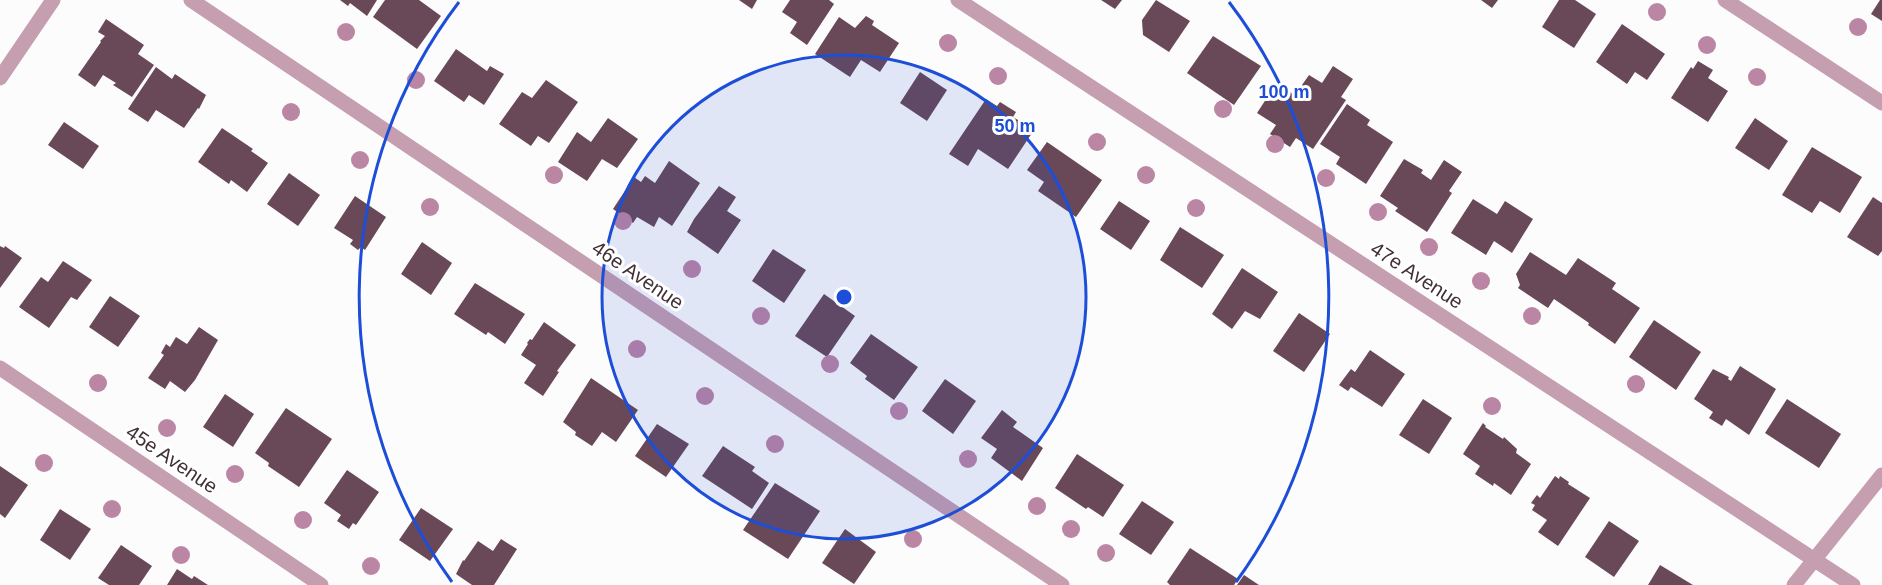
<svg xmlns="http://www.w3.org/2000/svg" width="1882" height="585" font-family="Helvetica,sans-serif">
  <style>
    .building { fill: #694958 }
    .lines { fill: none; stroke-linecap: round; stroke-linejoin: round }
    .minor { stroke: #c59eaf; stroke-width: 15 }
    .tree { fill: #bb85a4 }
    .ring { fill: none; stroke: #1d4ed8; stroke-width: 3 }
    .labels { text-anchor: middle; stroke-width: 6; stroke-linejoin: round; paint-order: stroke }
    .street-label { font-size: 20px; fill: #403138; stroke: #fff }
    .centre { fill: #1d4ed8; stroke: #fff; stroke-width: 3 }
    .ring-label { font-size: 18px; text-anchor: middle; font-weight: bold; fill: #1d4ed8; stroke: #fff; stroke-width: 6; stroke-linejoin: round; paint-order: stroke }
  </style>
  <rect width="100%" height="100%" fill="#fcfcfc"/>
  <g class="building">
    <polygon points="340,0 377,0 367,16 350,3 348,6"/>
    <polygon points="385,0 419,0 441,16 417,49 373,17"/>
    <polygon points="739,0 757,0 752,9"/>
    <polygon points="790,0 829,0 834,4 807,45 790,33 797,22 782,12"/>
    <polygon points="1101,0 1122,0 1115,9"/>
    <polygon points="1156,0 1190,21 1169,52 1143,35 1142,20"/>
    <polygon points="1481,0 1498,0 1492,8"/>
    <polygon points="1559,0 1575,0 1596,14 1574,48 1542,27"/>
    <polygon points="1880,0 1882,0 1882,21 1871,14"/>
    <polygon points="866,16 874,21 872,25 899,43 880,72 861,60 850,77 815,54 839,17 855,28"/>
    <polygon points="106,19 144,45 138,54 154,65 132,97 113,85 116,83 103,75 95,87 78,75 101,42 100,41 105,36 98,32"/>
    <polygon points="1622,24 1665,54 1647,80 1635,72 1627,84 1596,62"/>
    <polygon points="1213,36 1261,66 1234,105 1187,73"/>
    <polygon points="456,49 487,71 490,66 504,74 484,105 469,95 464,102 434,81"/>
    <polygon points="1698,61 1713,70 1708,78 1728,91 1708,122 1671,98 1691,67 1693,69"/>
    <polygon points="1333,66 1353,79 1341,97 1346,100 1313,149 1296,138 1290,147 1270,134 1276,125 1257,113 1276,84 1295,95 1309,75 1322,83"/>
    <polygon points="156,67 172,79 175,74 206,95 199,109 198,108 184,128 156,110 148,122 128,109"/>
    <polygon points="920,72 947,90 927,121 900,103"/>
    <polygon points="546,80 578,102 549,143 538,136 531,146 499,124 522,92 532,98"/>
    <polygon points="986,99 997,106 1000,102 1016,112 1013,117 1034,130 1008,169 978,149 968,166 949,154"/>
    <polygon points="1347,104 1370,120 1367,125 1393,142 1366,184 1336,164 1340,157 1320,144"/>
    <polygon points="608,118 638,139 617,168 602,159 587,181 558,162 577,132 591,142"/>
    <polygon points="1755,118 1788,141 1769,170 1735,148"/>
    <polygon points="64,122 99,146 83,169 48,145"/>
    <polygon points="222,128 253,149 251,151 268,163 247,192 231,180 229,184 198,162"/>
    <polygon points="1047,142 1102,180 1076,217 1038,191 1044,182 1027,170"/>
    <polygon points="1812,147 1862,177 1840,213 1820,201 1812,213 1782,195"/>
    <polygon points="1404,159 1423,170 1421,173 1431,180 1444,160 1462,172 1449,191 1452,193 1427,232 1395,211 1398,208 1380,196"/>
    <polygon points="669,161 700,183 672,226 659,217 654,227 637,217 633,223 613,209 634,177 641,182 645,176 655,183"/>
    <polygon points="289,173 320,195 298,226 267,204"/>
    <polygon points="719,186 736,197 727,211 741,220 718,254 687,232 694,219"/>
    <polygon points="355,196 386,217 365,250 361,247 358,250 350,244 353,240 334,228"/>
    <polygon points="1873,197 1882,203 1882,251 1878,256 1847,237"/>
    <polygon points="1473,199 1497,214 1505,201 1533,219 1512,253 1494,241 1486,255 1451,233"/>
    <polygon points="1119,201 1150,221 1131,250 1100,229"/>
    <polygon points="1180,227 1224,255 1202,288 1160,260"/>
    <polygon points="422,242 452,263 431,295 401,274"/>
    <polygon points="0,246 4,248 5,246 22,258 0,288"/>
    <polygon points="773,249 806,270 784,303 752,281"/>
    <polygon points="1530,252 1566,275 1578,258 1616,283 1612,289 1640,308 1615,344 1588,325 1589,323 1554,299 1548,308 1518,288 1520,285 1516,274"/>
    <polygon points="63,261 92,280 77,300 71,297 49,328 19,307 41,277 48,282"/>
    <polygon points="1242,268 1278,292 1260,319 1245,311 1232,329 1212,314"/>
    <polygon points="475,283 525,314 505,344 488,332 486,335 454,314"/>
    <polygon points="824,294 855,316 827,357 795,336"/>
    <polygon points="110,296 140,316 118,347 89,327"/>
    <polygon points="1299,313 1330,334 1304,372 1273,351"/>
    <polygon points="1654,320 1701,352 1676,390 1629,357"/>
    <polygon points="544,322 576,345 557,371 559,372 543,396 524,383 536,365 521,355 528,344 527,343 530,339 532,340"/>
    <polygon points="199,327 218,340 195,380 185,392 170,381 165,389 148,378 164,355 161,353 166,344 170,347 176,337 187,344"/>
    <polygon points="871,334 918,367 894,400 865,379 867,376 850,363"/>
    <polygon points="1370,350 1405,374 1382,407 1351,387 1348,391 1339,385 1351,369 1355,372"/>
    <polygon points="1740,366 1776,389 1749,435 1726,419 1722,426 1709,418 1713,412 1694,399 1713,369 1729,377 1728,379 1731,381"/>
    <polygon points="591,378 638,410 616,442 602,432 592,446 575,435 576,432 563,422"/>
    <polygon points="945,379 976,401 953,434 922,411"/>
    <polygon points="225,394 254,414 233,447 203,427"/>
    <polygon points="1423,399 1452,418 1429,454 1399,435"/>
    <polygon points="1787,399 1841,434 1819,468 1765,433"/>
    <polygon points="286,408 332,439 299,487 268,466 269,463 255,453"/>
    <polygon points="1002,410 1017,422 1013,427 1043,448 1022,481 991,458 997,449 981,438"/>
    <polygon points="1483,423 1486,426 1485,427 1503,439 1504,437 1517,449 1516,453 1531,464 1511,495 1494,483 1493,486 1475,474 1480,466 1463,454"/>
    <polygon points="657,424 689,444 666,477 635,456"/>
    <polygon points="723,446 755,467 752,471 769,483 752,509 702,476"/>
    <polygon points="1077,454 1124,485 1103,517 1088,507 1086,509 1055,488"/>
    <polygon points="0,466 28,485 5,518 0,514"/>
    <polygon points="347,470 379,492 356,525 353,523 349,529 337,521 341,515 324,503"/>
    <polygon points="1555,476 1559,479 1560,476 1569,482 1568,484 1590,498 1558,546 1538,532 1547,520 1532,510 1535,505 1531,503 1537,495 1540,498"/>
    <polygon points="775,483 820,511 788,559 743,530"/>
    <polygon points="1142,501 1174,522 1151,555 1119,534"/>
    <polygon points="421,508 453,529 430,561 399,540"/>
    <polygon points="60,509 91,529 70,560 40,540"/>
    <polygon points="1609,521 1639,541 1614,577 1585,557"/>
    <polygon points="845,529 876,552 854,584 822,563"/>
    <polygon points="501,539 517,549 494,585 472,585 456,574 463,560 464,561 478,541 493,551"/>
    <polygon points="121,545 152,566 139,585 109,585 98,578"/>
    <polygon points="1190,548 1238,579 1234,585 1170,585 1167,582"/>
    <polygon points="1660,565 1693,585 1648,585"/>
    <polygon points="177,569 192,579 194,576 208,585 167,585"/>
    <polygon points="1244,575 1259,585 1237,585"/>
  </g>
  <g class="lines">
    <g class="minor">
      <polyline points="191,0 1062,585"/>
      <polyline points="958,0 1853,585"/>
      <polyline points="1725,0 1882,103"/>
      <polyline points="0,78 53,0"/>
      <polyline points="0,368 321,585"/>
      <polyline points="1794,585 1882,475"/>
    </g>
  </g>
  <g class="tree">
    <circle cx="1657" cy="12" r="9"/>
    <circle cx="1858" cy="27" r="9"/>
    <circle cx="346" cy="32" r="9"/>
    <circle cx="948" cy="43" r="9"/>
    <circle cx="1707" cy="45" r="9"/>
    <circle cx="998" cy="76" r="9"/>
    <circle cx="1757" cy="77" r="9"/>
    <circle cx="416" cy="80" r="9"/>
    <circle cx="1223" cy="109" r="9"/>
    <circle cx="291" cy="112" r="9"/>
    <circle cx="1097" cy="142" r="9"/>
    <circle cx="1275" cy="144" r="9"/>
    <circle cx="360" cy="160" r="9"/>
    <circle cx="554" cy="175" r="9"/>
    <circle cx="1146" cy="175" r="9"/>
    <circle cx="1326" cy="178" r="9"/>
    <circle cx="430" cy="207" r="9"/>
    <circle cx="1196" cy="208" r="9"/>
    <circle cx="1378" cy="212" r="9"/>
    <circle cx="623" cy="221" r="9"/>
    <circle cx="1429" cy="247" r="9"/>
    <circle cx="692" cy="269" r="9"/>
    <circle cx="1481" cy="281" r="9"/>
    <circle cx="761" cy="316" r="9"/>
    <circle cx="1532" cy="316" r="9"/>
    <circle cx="637" cy="349" r="9"/>
    <circle cx="830" cy="364" r="9"/>
    <circle cx="98" cy="383" r="9"/>
    <circle cx="1636" cy="384" r="9"/>
    <circle cx="705" cy="396" r="9"/>
    <circle cx="1492" cy="406" r="9"/>
    <circle cx="899" cy="411" r="9"/>
    <circle cx="167" cy="428" r="9"/>
    <circle cx="775" cy="444" r="9"/>
    <circle cx="968" cy="459" r="9"/>
    <circle cx="44" cy="463" r="9"/>
    <circle cx="235" cy="474" r="9"/>
    <circle cx="1037" cy="506" r="9"/>
    <circle cx="112" cy="509" r="9"/>
    <circle cx="303" cy="520" r="9"/>
    <circle cx="1071" cy="529" r="9"/>
    <circle cx="913" cy="539" r="9"/>
    <circle cx="1106" cy="553" r="9"/>
    <circle cx="181" cy="555" r="9"/>
    <circle cx="371" cy="566" r="9"/>
  </g>
  <circle cx="844" cy="297" r="242" fill="#1d4ed8" fill-opacity=".12"/>
  <g class="ring">
    <circle cx="844" cy="297" r="242"/>
    <path d="M452 582A485 485 0 0 1 459 2M1229 2A485 485 0 0 1 1236 582"/>
  </g>
  <g class="labels">
    <g class="street-label">
      <text transform="translate(638 275) rotate(34)" y="7">46e Avenue</text>
      <text transform="translate(1417 275) rotate(33)" y="7">47e Avenue</text>
      <text transform="translate(172 459) rotate(34)" y="7">45e Avenue</text>
    </g>
  </g>
  <circle cx="844" cy="297" r="9" class="centre"/>
  <g class="ring-label">
    <text x="1284" y="98">100 m</text>
    <text x="1015" y="132">50 m</text>
  </g>
</svg>
